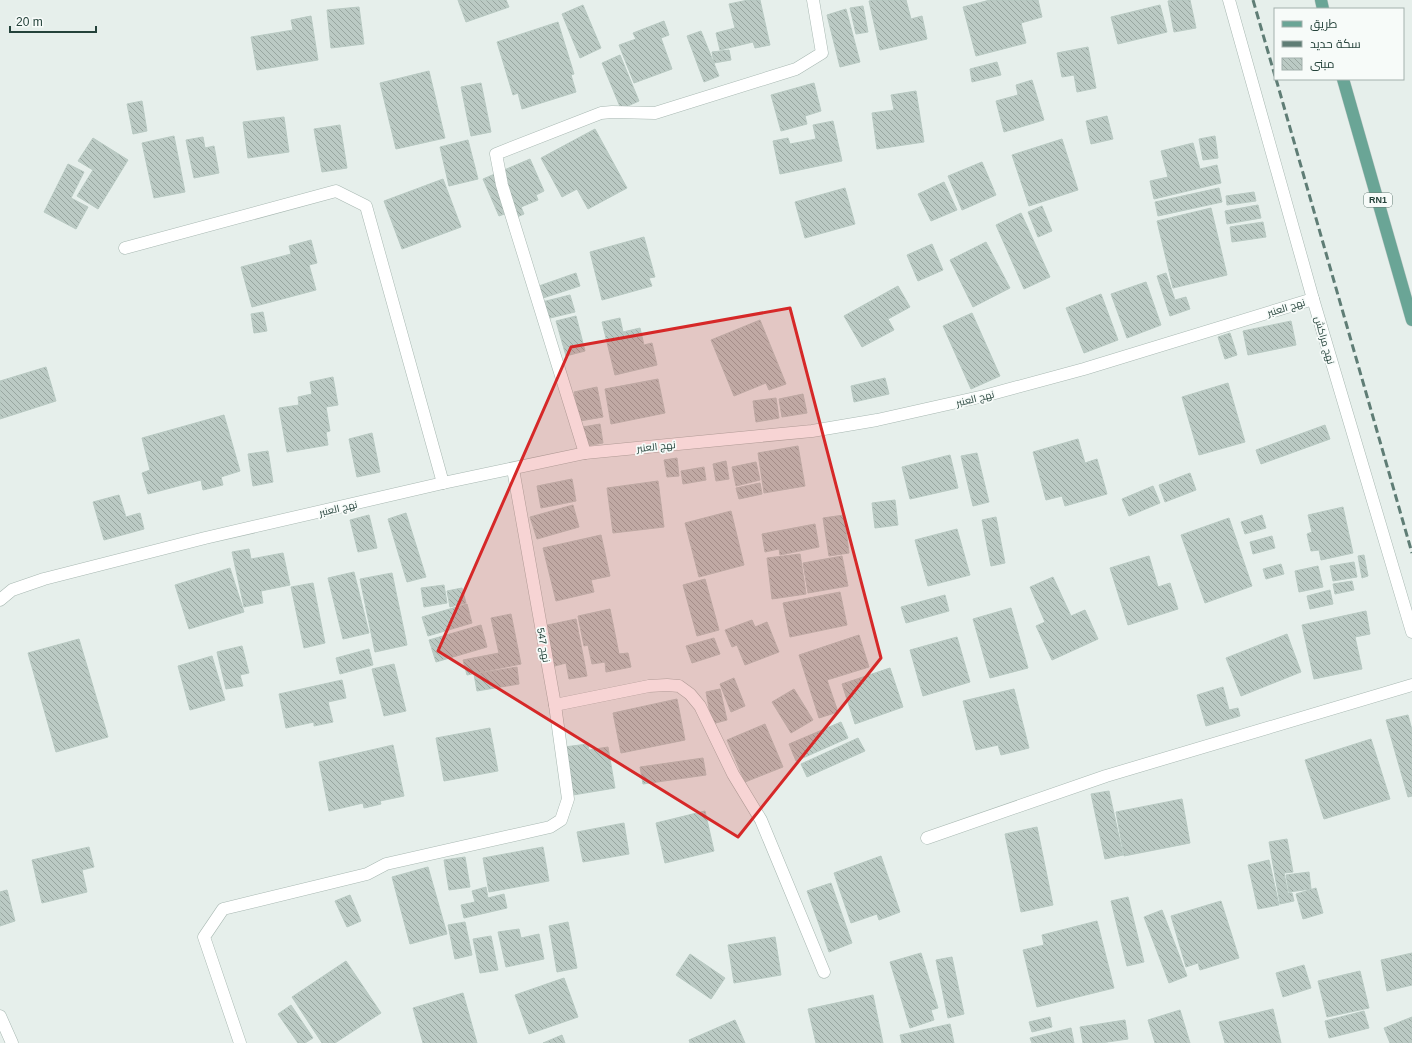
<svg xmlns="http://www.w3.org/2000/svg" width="1412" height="1043" font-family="Helvetica,Cairo,sans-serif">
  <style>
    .building { fill: url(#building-back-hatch); stroke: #b8c9c2 }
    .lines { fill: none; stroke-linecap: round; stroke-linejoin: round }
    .minor-casing { stroke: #a8b8b2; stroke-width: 13 }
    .major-casing { stroke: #c2cac8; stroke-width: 13 }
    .minor { stroke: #fff; stroke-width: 12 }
    .major { stroke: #6aa596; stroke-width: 12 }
    .rail { stroke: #5f7d75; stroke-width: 3; stroke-dasharray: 8 4; stroke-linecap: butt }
    .marked { fill: #d62828; fill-opacity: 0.2; stroke: #d62828; stroke-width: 3; stroke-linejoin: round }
    .labels { text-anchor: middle; stroke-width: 3.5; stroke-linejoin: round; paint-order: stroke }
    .shield { fill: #f7fbf9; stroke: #637a73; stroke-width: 1 }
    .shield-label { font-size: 9px; font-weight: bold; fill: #24423a }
    .street-label { font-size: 10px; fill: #24423a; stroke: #f7fbf9 }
  </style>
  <defs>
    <pattern id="building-back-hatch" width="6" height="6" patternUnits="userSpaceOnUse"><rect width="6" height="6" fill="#bbcac4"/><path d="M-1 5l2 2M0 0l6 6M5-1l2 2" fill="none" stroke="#98a6a0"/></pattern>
  </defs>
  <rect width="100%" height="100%" fill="#e6efeb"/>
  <g class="building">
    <polygon points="458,0 506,0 509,7 466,22"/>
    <polygon points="748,0 760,0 770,45 755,48 753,42 720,50 716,33 735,28 729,4"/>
    <polygon points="873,0 906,0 911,19 922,16 927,39 880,50 869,1"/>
    <polygon points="990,0 1038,0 1042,17 1021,23 1026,43 976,56 963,7"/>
    <polygon points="1173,0 1190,0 1196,28 1174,32 1168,1"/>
    <polygon points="583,5 601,48 580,58 562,14"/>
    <polygon points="1160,5 1167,32 1118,44 1111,17"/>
    <polygon points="863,6 868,32 856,34 850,8"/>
    <polygon points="359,7 364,44 331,48 327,10"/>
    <polygon points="846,9 860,62 840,67 827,15"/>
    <polygon points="311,16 318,60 257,70 251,37 293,30 291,20"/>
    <polygon points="664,21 669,35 661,38 672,69 634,83 619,45 636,39 633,33"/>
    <polygon points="558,22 574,74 571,75 576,92 522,109 518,93 513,95 497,42"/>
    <polygon points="701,31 719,76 704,82 687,36"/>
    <polygon points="1088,47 1096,88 1077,92 1074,75 1062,77 1057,53"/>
    <polygon points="729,50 731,60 714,63 712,52"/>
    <polygon points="620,55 639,101 621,109 602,63"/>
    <polygon points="997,62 1001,75 972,82 970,69"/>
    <polygon points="429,71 445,138 396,149 380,83"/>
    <polygon points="1032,80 1044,120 1004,132 996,101 1018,95 1016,85"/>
    <polygon points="481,83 491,132 471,136 461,87"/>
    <polygon points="814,83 821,111 805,116 807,124 781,131 771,95"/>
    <polygon points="916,91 924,142 877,149 872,113 894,110 891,95"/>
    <polygon points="142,101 147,131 133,134 127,104"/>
    <polygon points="1107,116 1113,139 1091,144 1086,121"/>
    <polygon points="284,117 289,152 248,158 243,122"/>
    <polygon points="833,121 842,161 780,174 773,141 788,138 790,144 816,139 813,125"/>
    <polygon points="340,125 347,168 322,172 314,129"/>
    <polygon points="595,129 627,188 588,209 577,189 562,197 541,158"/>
    <polygon points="174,136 185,192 154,198 142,143"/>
    <polygon points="1215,136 1218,158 1203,160 1199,139"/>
    <polygon points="203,137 205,148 214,146 219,173 194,178 186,140"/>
    <polygon points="93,138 128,160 98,209 77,196 93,170 78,161"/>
    <polygon points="1062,139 1078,190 1029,206 1012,155"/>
    <polygon points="468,140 478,179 449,186 440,147"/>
    <polygon points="1193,143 1200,169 1217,165 1221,183 1154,199 1150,181 1168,177 1161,151"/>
    <polygon points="530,159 544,191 536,195 538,200 521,207 524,214 510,220 507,213 499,216 483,179"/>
    <polygon points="982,162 996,195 962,210 948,176"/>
    <polygon points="68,164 84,172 71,198 88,207 76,229 44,212"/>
    <polygon points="443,179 461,227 402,249 384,201"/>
    <polygon points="944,182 957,210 931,221 918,194"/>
    <polygon points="845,188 855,224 805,238 795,202"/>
    <polygon points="1219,188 1222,202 1158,216 1155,202"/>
    <polygon points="1254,192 1256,201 1227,205 1226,196"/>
    <polygon points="1258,205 1261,218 1227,224 1225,211"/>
    <polygon points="1042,206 1052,231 1038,237 1028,212"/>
    <polygon points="1211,208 1227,275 1173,288 1157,221"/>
    <polygon points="1021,213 1050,277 1024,289 996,225"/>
    <polygon points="1263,222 1266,237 1232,242 1230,227"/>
    <polygon points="644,237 655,277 649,278 652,286 602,300 590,252"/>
    <polygon points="311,240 317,263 309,265 316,290 252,307 241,267 291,254 289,246"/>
    <polygon points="986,242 1010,288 973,307 950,260"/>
    <polygon points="932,244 943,270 918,281 907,255"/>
    <polygon points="576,273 580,286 540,299 536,287"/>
    <polygon points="1166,273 1175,300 1186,297 1190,309 1170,316 1157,276"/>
    <polygon points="1146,282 1161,325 1127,338 1111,294"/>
    <polygon points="898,286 910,307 888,319 894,330 862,347 844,316"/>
    <polygon points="1101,294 1118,340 1084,353 1066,308"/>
    <polygon points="570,295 575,312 546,319 542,302"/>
    <polygon points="263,312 267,331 254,333 251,314"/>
    <polygon points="972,313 1000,376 971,389 943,326"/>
    <polygon points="576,316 585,351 566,356 556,321"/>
    <polygon points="620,318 623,332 640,328 644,345 652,343 657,365 615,375 602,322"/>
    <polygon points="760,320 786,384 769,390 766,383 734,396 711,340"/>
    <polygon points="1291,321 1296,345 1248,355 1243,331"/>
    <polygon points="1230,333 1237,355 1225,359 1218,337"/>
    <polygon points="46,367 56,401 0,419 0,381"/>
    <polygon points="333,377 338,405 326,407 330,431 326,432 328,445 287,452 279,408 299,405 298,397 312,394 310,382"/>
    <polygon points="885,378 889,394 854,402 851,386"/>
    <polygon points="658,379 665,413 611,424 605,389"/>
    <polygon points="1228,383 1245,442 1199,455 1182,397"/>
    <polygon points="597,387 603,417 580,421 574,392"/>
    <polygon points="803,394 807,413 782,417 779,399"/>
    <polygon points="776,398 779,418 756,422 753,401"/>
    <polygon points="224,415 240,471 221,477 223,485 203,490 201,480 148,494 142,473 150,470 142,438"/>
    <polygon points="600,424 603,443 586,446 583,427"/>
    <polygon points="1325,425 1330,439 1261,464 1256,450"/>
    <polygon points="372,433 380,472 357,477 349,439"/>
    <polygon points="1078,439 1085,463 1097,459 1107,494 1065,506 1062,496 1046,500 1033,452"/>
    <polygon points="798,446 805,486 764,493 758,453"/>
    <polygon points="268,451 273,482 253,486 248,454"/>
    <polygon points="977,453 989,502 973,506 961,456"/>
    <polygon points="950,455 958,488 910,499 902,467"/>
    <polygon points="677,458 679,476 667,477 664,460"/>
    <polygon points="726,461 729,479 716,481 713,464"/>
    <polygon points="756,462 760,480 736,486 732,467"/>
    <polygon points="704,467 706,480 683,484 681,471"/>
    <polygon points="1190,473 1196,490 1165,502 1159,485"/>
    <polygon points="572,479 576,501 541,508 537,486"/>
    <polygon points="658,481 664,527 613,533 607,488"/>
    <polygon points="760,483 762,494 739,499 736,488"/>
    <polygon points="1153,486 1160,503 1129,516 1122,499"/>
    <polygon points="119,495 126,517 140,513 144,529 104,540 93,502"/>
    <polygon points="895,500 898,525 875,528 872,503"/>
    <polygon points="573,505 579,527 537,539 530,517"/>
    <polygon points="1343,507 1353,553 1321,560 1319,550 1311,551 1307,534 1312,532 1308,515"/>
    <polygon points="731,511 744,565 699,577 685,523"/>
    <polygon points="406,513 426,577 407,582 388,519"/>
    <polygon points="369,515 377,548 358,552 350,520"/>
    <polygon points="844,515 849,553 829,556 823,518"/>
    <polygon points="1262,515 1266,528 1245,534 1241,522"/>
    <polygon points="996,517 1005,563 991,566 982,520"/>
    <polygon points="1229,518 1252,586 1205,603 1181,535"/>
    <polygon points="815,524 819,547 780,555 779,549 765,552 762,534"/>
    <polygon points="957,529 970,575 928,586 915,540"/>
    <polygon points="601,535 610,576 591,580 594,592 556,601 543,548"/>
    <polygon points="1272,536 1275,548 1253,554 1250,542"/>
    <polygon points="249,549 251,559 283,553 290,585 261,591 263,603 244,607 232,552"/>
    <polygon points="800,554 806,594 772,599 767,558"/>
    <polygon points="1364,555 1368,576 1362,578 1358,556"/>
    <polygon points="842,556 848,586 808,593 803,563"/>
    <polygon points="1149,556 1158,587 1170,583 1178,609 1128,625 1110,568"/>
    <polygon points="1354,562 1357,577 1333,581 1330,566"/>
    <polygon points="1281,564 1284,574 1266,579 1263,569"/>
    <polygon points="1318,566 1323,587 1299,592 1295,571"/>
    <polygon points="230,568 244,612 189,629 175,585"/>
    <polygon points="354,572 369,633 343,639 328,578"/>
    <polygon points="392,573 407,645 375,652 360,579"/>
    <polygon points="1053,577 1071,616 1085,610 1098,639 1052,660 1036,626 1045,622 1030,587"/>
    <polygon points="705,579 719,630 697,636 683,585"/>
    <polygon points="1352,581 1354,590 1335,594 1333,584"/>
    <polygon points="313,583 325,643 304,648 291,587"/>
    <polygon points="444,585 447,603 424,607 421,588"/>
    <polygon points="462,588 466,603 450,607 447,591"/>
    <polygon points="1330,590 1333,604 1310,609 1307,596"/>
    <polygon points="840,592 847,625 790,637 783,603"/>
    <polygon points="945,595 949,611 906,623 901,607"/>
    <polygon points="467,604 472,623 428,636 422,617"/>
    <polygon points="1011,608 1028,668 990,678 973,619"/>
    <polygon points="610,609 619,654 628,653 631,667 606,672 605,662 592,664 588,645 584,646 578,616"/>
    <polygon points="1366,611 1370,634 1355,637 1362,669 1314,679 1302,625"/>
    <polygon points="511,614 521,664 467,675 463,660 499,653 491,618"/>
    <polygon points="576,619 587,676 569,679 566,663 551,667 543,626"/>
    <polygon points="752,620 755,627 767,622 779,652 745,665 737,645 732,647 725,630"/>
    <polygon points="481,625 487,647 436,662 429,640"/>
    <polygon points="1287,634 1301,672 1241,696 1226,658"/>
    <polygon points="859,635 869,667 827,680 838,712 819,718 799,655"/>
    <polygon points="957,637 970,682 923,696 910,650"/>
    <polygon points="714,638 720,654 692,663 686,646"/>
    <polygon points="79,639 108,737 56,752 28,653"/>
    <polygon points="242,646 249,673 240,675 243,686 226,689 217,652"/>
    <polygon points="369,649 373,665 340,674 336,658"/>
    <polygon points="212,656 225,700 190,710 178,666"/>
    <polygon points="394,664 406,711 384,716 372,669"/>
    <polygon points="517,667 519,684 477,691 474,674"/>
    <polygon points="890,668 903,707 855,724 842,684"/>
    <polygon points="734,678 745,706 731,712 720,684"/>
    <polygon points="342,680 346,698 328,702 333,722 314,726 314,722 286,728 279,694"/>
    <polygon points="1223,687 1229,710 1238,708 1240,716 1206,726 1197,695"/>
    <polygon points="720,689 727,720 712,724 706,692"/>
    <polygon points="794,689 813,720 791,733 772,702"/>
    <polygon points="1014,689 1029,748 1001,755 998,745 976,750 963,701"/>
    <polygon points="677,699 685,740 621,753 613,713"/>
    <polygon points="1408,715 1412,730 1412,796 1408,797 1386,720"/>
    <polygon points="841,722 848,738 796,761 789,744"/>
    <polygon points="765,724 783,767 745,782 727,740"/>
    <polygon points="490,728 498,771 444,781 436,738"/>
    <polygon points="858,738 865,751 807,777 801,764"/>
    <polygon points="1371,739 1390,799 1324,819 1305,760"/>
    <polygon points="588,744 589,750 608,747 615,788 573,795 564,747"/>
    <polygon points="393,745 404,796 380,801 381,804 364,808 363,803 329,811 319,762"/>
    <polygon points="703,758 706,775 643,784 640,767"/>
    <polygon points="1109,791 1123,855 1105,859 1091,794"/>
    <polygon points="1182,799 1190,843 1124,856 1116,812"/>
    <polygon points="705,811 714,851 665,863 656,823"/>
    <polygon points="624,823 629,854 583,862 577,832"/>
    <polygon points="1037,827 1053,905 1021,912 1005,834"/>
    <polygon points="1287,839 1293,872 1284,873 1288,893 1292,893 1294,901 1280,904 1269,842"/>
    <polygon points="89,847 94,867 82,870 87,892 42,903 32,860"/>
    <polygon points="543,847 549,881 489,892 483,858"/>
    <polygon points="881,856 900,912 879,920 877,914 851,923 834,873"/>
    <polygon points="465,857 470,887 449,890 444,860"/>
    <polygon points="1269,860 1279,905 1258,909 1248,865"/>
    <polygon points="428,867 447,934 410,944 392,877"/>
    <polygon points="1309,872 1311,889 1289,892 1286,875"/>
    <polygon points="831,883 852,943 829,952 807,891"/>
    <polygon points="486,887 488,898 504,894 507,908 464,918 461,905 475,902 472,891"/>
    <polygon points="1316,888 1323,913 1303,919 1296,894"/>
    <polygon points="7,890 15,921 0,926 0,892"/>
    <polygon points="350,895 361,921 347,927 335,901"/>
    <polygon points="1128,897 1144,962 1127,966 1111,901"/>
    <polygon points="1221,901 1239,958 1200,970 1198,963 1186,967 1171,916"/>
    <polygon points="1162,910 1187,976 1169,983 1144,917"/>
    <polygon points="1097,921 1114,988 1037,1007 1023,950 1044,945 1042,935"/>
    <polygon points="465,922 472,955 455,959 448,925"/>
    <polygon points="568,922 577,968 557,972 549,926"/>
    <polygon points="519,929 521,938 539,934 544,959 506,967 498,932"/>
    <polygon points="491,936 498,970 480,973 473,939"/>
    <polygon points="775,937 781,975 734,983 728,945"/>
    <polygon points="921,953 938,1008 931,1010 934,1020 910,1028 890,962"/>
    <polygon points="1412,953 1412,985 1387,991 1381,960"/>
    <polygon points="690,954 725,978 711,999 676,975"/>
    <polygon points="952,957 964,1014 948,1018 936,960"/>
    <polygon points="346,961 381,1013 335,1043 322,1043 292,997"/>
    <polygon points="1304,965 1311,988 1283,997 1276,973"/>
    <polygon points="1360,971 1369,1008 1327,1017 1318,981"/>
    <polygon points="564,978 578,1017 529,1034 515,995"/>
    <polygon points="463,993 477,1043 423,1043 413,1008"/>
    <polygon points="873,995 883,1043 816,1043 808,1009"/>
    <polygon points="291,1005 313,1038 305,1043 298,1043 278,1014"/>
    <polygon points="1273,1009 1281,1043 1225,1043 1219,1022"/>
    <polygon points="1180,1010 1190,1043 1155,1043 1148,1020"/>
    <polygon points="1364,1011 1369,1028 1329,1038 1325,1021"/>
    <polygon points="1050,1017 1052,1027 1032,1032 1029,1022"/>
    <polygon points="1412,1017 1412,1043 1390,1043 1384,1028"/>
    <polygon points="735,1020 745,1043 690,1043 689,1040"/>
    <polygon points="1125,1020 1128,1039 1101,1043 1083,1043 1080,1027"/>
    <polygon points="950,1024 954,1043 902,1043 900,1035"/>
    <polygon points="1071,1028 1074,1043 1032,1043 1030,1038"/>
    <polygon points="562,1035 565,1043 543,1043"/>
  </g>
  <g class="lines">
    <g class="minor-casing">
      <g id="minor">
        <polyline points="1229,0 1313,299 1412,632"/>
        <polyline points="125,248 336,191 366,206 443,483"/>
        <polyline points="585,453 502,185 496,154 601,113 612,112 655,113 796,69 822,53 813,0"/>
        <polyline points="0,600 12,590 44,579 205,538 443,483 585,453 812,431 877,420 984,396 1084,369 1313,299"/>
        <polyline points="555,705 649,686 667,685 679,686 690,694 700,706 733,774 761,820 824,972"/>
        <polyline points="927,838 1106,776 1412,685"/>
        <polyline points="0,1016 12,1043"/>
        <polyline points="240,1043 204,937 223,909 367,874 386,864 550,827 561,820 568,799 555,705 513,469"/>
      </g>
    </g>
    <g class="major-casing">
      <g id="major">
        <polyline points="1321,0 1323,9"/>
        <polyline points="1343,79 1412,320"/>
      </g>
    </g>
    <use href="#minor" class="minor"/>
    <use href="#major" class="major"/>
    <g class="rail">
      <polyline points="1253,0 1275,76"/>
      <polyline points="1276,79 1412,553"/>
    </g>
  </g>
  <path class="marked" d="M790 308 881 658 738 837 438 651 571 347Z"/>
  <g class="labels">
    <rect class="shield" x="1364" y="193" width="28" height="14" rx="3"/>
    <g class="shield-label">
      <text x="1378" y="203">RN1</text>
    </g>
    <g class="street-label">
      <text transform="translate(1286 307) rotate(-17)" y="4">نهج العنبر</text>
      <text transform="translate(1325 340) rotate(74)" y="4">نهج مراكش</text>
      <text transform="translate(975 398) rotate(-14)" y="4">نهج العنبر</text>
      <text transform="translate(656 446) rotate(-6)" y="4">نهج العنبر</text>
      <text transform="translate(338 508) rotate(-13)" y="4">نهج العنبر</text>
      <text transform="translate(544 645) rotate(80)" y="4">نهج 547</text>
    </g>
  </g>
  <rect x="1274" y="8" width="130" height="72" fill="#f7fbf9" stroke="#a3b1ad"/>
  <rect x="1282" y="21" width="20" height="6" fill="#6aa596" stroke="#a3b1ad"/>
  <text x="1310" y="28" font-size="12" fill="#24423a">طريق</text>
  <rect x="1282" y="41" width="20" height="6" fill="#5f7d75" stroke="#a3b1ad"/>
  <text x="1310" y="48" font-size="12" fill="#24423a">سكة حديد</text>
  <rect x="1282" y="58" width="20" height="12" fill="url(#building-back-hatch)" stroke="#a3b1ad"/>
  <text x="1310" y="68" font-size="12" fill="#24423a">مبنى</text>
  <path d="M10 26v6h86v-6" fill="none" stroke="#24423a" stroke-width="2"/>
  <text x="16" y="26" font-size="12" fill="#24423a" stroke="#f7fbf9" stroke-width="3" paint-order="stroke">20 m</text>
</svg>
